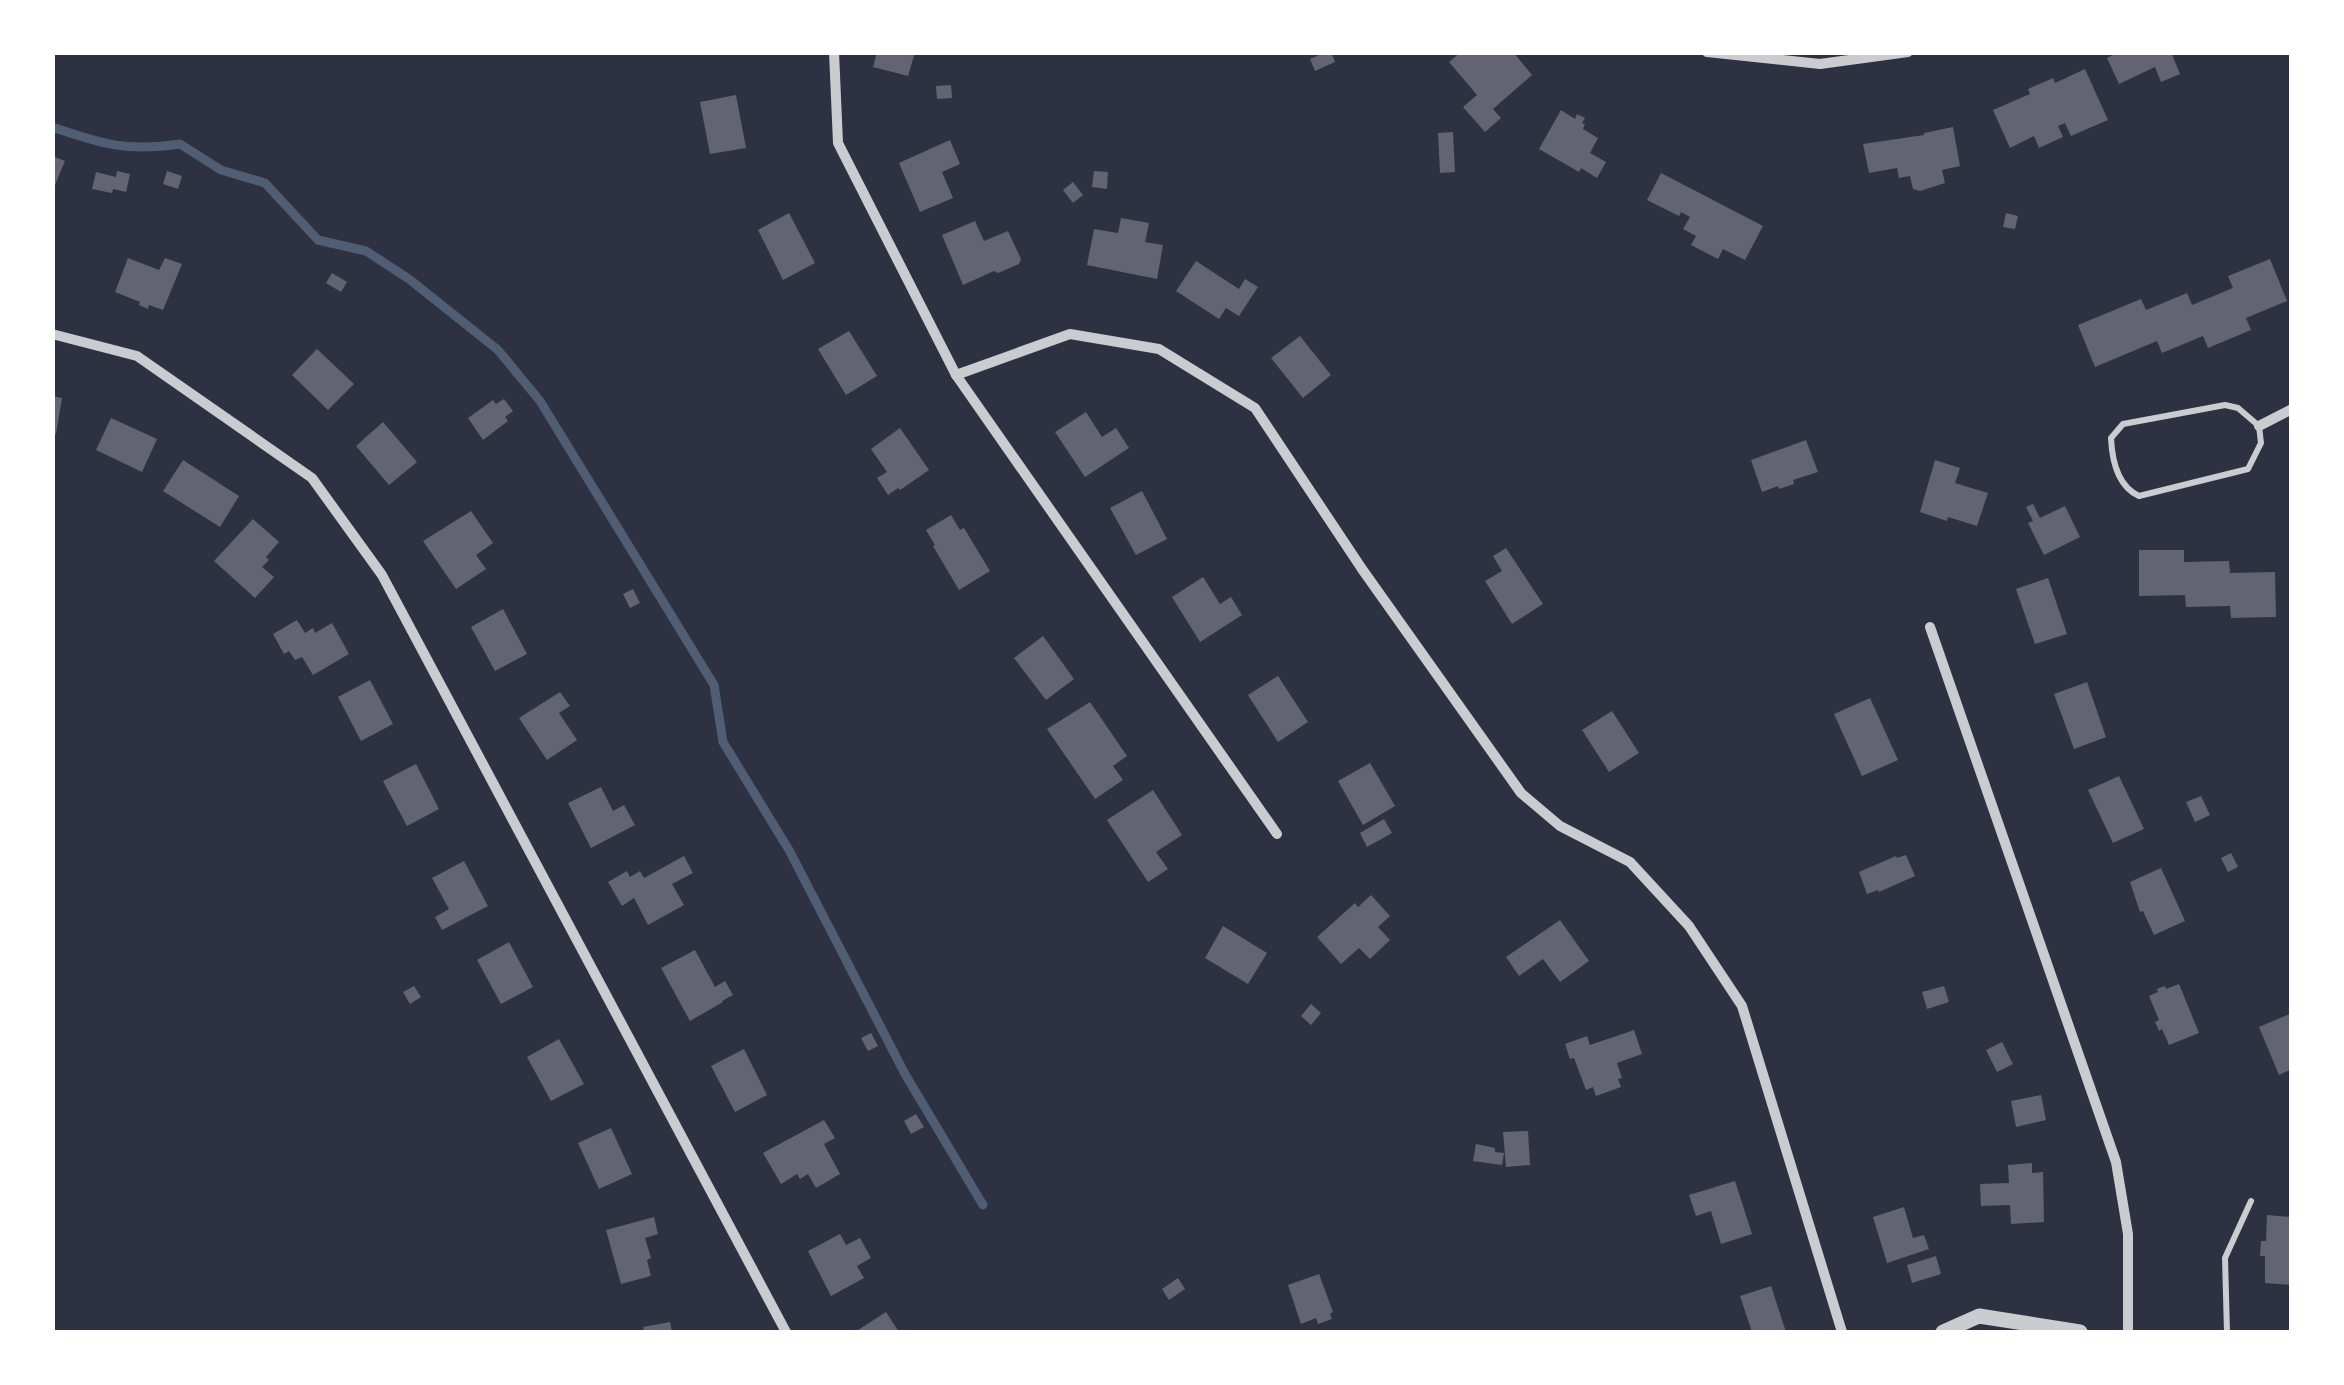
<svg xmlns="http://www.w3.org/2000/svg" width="2344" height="1385" font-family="Quicksand,sans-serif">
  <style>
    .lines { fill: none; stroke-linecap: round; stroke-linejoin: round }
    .stream { stroke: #4f5d75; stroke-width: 9 }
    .building { fill: #626471 }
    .service { stroke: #caccd0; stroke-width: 6 }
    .minor { stroke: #caccd0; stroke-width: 10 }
    .tertiary { stroke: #caccd0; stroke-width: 15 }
  </style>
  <rect width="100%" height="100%" fill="#2d3142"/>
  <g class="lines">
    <path class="stream" d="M52 127C102 144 127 152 180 144L221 170 265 183 318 240 366 251 409 279 498 350 540 401 714 685 723 742 789 850 905 1074 983 1205"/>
  </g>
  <g class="building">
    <polygon points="877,52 915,52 908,76 873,67"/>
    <polygon points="1326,52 1331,52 1335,62 1315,71 1310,59"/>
    <polygon points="1461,52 1513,52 1532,75 1493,109 1501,118 1485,132 1463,107 1477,95 1449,62"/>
    <polygon points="2119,52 2171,52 2180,74 2161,82 2155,67 2119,84 2107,58"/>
    <polygon points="2085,69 2108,120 2071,136 2065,123 2058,126 2063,137 2039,148 2034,136 2010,148 1993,110 2030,94 2028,89 2053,78 2055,83"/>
    <polygon points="951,85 952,98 937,99 936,86"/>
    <polygon points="736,95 746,148 710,154 700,102"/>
    <polygon points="1561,110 1575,119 1577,114 1585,118 1582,123 1585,124 1583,129 1598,138 1590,153 1606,162 1597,178 1581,168 1579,172 1539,149"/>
    <polygon points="1953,127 1960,166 1942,170 1945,183 1920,191 1913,189 1910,176 1899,178 1897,168 1869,173 1863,144 1924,135 1924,133"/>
    <polygon points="1453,132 1455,172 1440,173 1438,133"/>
    <polygon points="950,140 960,164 942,172 953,198 920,212 899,163"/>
    <polygon points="55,157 65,161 55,185 52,184 52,165"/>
    <polygon points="117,171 130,174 126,192 113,189 112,193 92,189 96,172 116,177"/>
    <polygon points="167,171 182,176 178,189 163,184"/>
    <polygon points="1094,171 1108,172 1107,189 1092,187"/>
    <polygon points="1661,173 1763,226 1745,260 1723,249 1718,259 1691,245 1696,236 1683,229 1690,217 1681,212 1679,216 1647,200"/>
    <polygon points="1073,182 1083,195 1073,203 1063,190"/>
    <polygon points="789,213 815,263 783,280 758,230"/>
    <polygon points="2006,213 2018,216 2015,229 2003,227"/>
    <polygon points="1121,218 1149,223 1145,242 1163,245 1157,279 1087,265 1094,229 1118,233"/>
    <polygon points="975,221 984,241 1008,231 1021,259 1019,264 998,273 994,271 963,285 942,235"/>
    <polygon points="128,258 159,270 165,258 182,264 163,310 149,305 148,309 139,305 140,302 115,292"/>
    <polygon points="2270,259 2287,301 2246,318 2251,330 2208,348 2203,336 2162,353 2157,341 2095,367 2078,325 2141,299 2146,310 2187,293 2192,305 2233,288 2228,276"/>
    <polygon points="1196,261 1239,289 1245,279 1258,287 1239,316 1226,308 1219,319 1176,291"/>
    <polygon points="332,273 347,282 341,292 326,283"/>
    <polygon points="849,331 877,376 846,395 818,349"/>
    <polygon points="1300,336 1331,375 1303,398 1271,358"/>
    <polygon points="317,349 354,384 328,410 292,375"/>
    <polygon points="52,396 62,398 56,434 52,434"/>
    <polygon points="504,399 513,411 505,417 508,421 483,440 468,418 493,400 496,404"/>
    <polygon points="1086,412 1102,437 1116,428 1129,448 1085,477 1055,432"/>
    <polygon points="111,418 157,439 142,472 96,450"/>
    <polygon points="383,422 417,462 389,485 356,446"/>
    <polygon points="900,428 929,470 900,490 898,488 888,495 877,478 887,472 871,449"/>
    <polygon points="1806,440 1818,472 1793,480 1794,484 1779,489 1778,486 1762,492 1751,460"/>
    <polygon points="183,460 239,496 220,527 163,491"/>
    <polygon points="1935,460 1960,468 1955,483 1988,493 1977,526 1948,517 1947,521 1920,512"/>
    <polygon points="1142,491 1167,539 1136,555 1110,508"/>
    <polygon points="2033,504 2040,518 2065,506 2080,537 2044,555 2028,523 2033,521 2026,507"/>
    <polygon points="471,511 493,543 476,555 486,569 456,589 423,541"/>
    <polygon points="951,515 960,530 964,528 990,571 959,590 933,546 935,545 926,530"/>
    <polygon points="253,519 279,542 266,557 269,560 262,567 274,577 255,598 214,561"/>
    <polygon points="1506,548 1543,604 1512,624 1485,581 1502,571 1493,556"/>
    <polygon points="2139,550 2184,550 2184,562 2229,561 2230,573 2275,572 2276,617 2231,618 2230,606 2186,607 2185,595 2139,596"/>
    <polygon points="1203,577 1220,604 1231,597 1242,615 1200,642 1172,597"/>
    <polygon points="2048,578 2067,634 2035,644 2016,589"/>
    <polygon points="633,589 640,603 630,608 623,594"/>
    <polygon points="503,609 527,654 495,671 471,627"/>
    <polygon points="297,620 305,633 313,628 315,633 332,623 349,654 313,675 302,657 295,660 289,651 284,654 273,634"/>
    <polygon points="1043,636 1074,679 1046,700 1014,658"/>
    <polygon points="1278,676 1308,722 1278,742 1248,695"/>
    <polygon points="370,680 393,724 361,741 338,697"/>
    <polygon points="2087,682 2106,737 2074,749 2054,694"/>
    <polygon points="560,692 570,706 559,713 577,740 547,760 519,718"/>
    <polygon points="1870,698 1898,760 1862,776 1834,714"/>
    <polygon points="1090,702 1127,756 1113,766 1123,780 1095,799 1047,729"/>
    <polygon points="1612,711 1639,753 1609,772 1582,730"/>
    <polygon points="1370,763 1395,806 1363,825 1338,781"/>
    <polygon points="416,764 439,809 407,826 383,781"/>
    <polygon points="2119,776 2144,829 2113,843 2088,790"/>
    <polygon points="601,787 613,811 624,805 635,825 591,848 568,803"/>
    <polygon points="1153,790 1182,835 1156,852 1168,869 1148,882 1107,820"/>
    <polygon points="2201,796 2210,815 2195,822 2186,802"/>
    <polygon points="1384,819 1392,833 1367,847 1360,833"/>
    <polygon points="2231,853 2238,867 2228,872 2221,858"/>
    <polygon points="1906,855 1915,876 1879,892 1878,890 1867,894 1859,872 1896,856 1897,858"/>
    <polygon points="684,856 693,873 672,884 684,905 648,925 634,898 622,906 608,882 627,871 630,877 640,871 644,878"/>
    <polygon points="464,861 488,906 442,930 435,917 449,909 432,878"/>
    <polygon points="2161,868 2185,921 2154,935 2143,911 2140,912 2130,882"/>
    <polygon points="1371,895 1390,916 1378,927 1390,940 1370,959 1359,948 1341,964 1317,937 1355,903 1358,907"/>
    <polygon points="1560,920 1589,961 1560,982 1543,959 1519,976 1506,957"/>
    <polygon points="1223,926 1267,953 1248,984 1205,958"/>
    <polygon points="509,942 533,987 501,1004 477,960"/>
    <polygon points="695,950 715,987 725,981 733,995 722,1001 723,1002 690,1021 661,968"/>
    <polygon points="2179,984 2199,1033 2169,1045 2162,1029 2159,1031 2155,1022 2159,1020 2149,996 2158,992 2157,989 2165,986 2166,989"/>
    <polygon points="414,986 421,997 410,1004 403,992"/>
    <polygon points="1944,986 1949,1002 1927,1009 1922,992"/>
    <polygon points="1311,1004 1321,1013 1311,1025 1301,1016"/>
    <polygon points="2292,1013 2292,1069 2279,1075 2259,1027"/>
    <polygon points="1634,1030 1642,1054 1617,1063 1622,1078 1618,1079 1621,1087 1596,1096 1593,1087 1586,1090 1574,1058 1570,1059 1565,1044 1587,1036 1590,1045"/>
    <polygon points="871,1033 878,1046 868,1051 861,1038"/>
    <polygon points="559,1039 584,1084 551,1101 527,1057"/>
    <polygon points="2002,1042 2013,1064 1997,1072 1986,1050"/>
    <polygon points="744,1049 767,1095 735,1112 711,1066"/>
    <polygon points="2041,1095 2046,1120 2016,1127 2011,1101"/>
    <polygon points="916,1114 924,1127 911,1134 904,1121"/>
    <polygon points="824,1120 835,1138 824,1144 840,1174 816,1188 808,1174 800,1179 797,1174 781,1184 763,1153"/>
    <polygon points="611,1128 632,1174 599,1189 578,1143"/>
    <polygon points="1528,1131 1530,1165 1506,1167 1503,1132"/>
    <polygon points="1476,1144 1495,1148 1495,1152 1504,1153 1502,1165 1473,1161"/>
    <polygon points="2032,1163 2032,1173 2043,1172 2044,1222 2011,1224 2010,1205 1981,1206 1980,1184 2009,1183 2008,1165"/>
    <polygon points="1735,1181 1752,1234 1721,1244 1711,1211 1696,1216 1689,1195"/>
    <polygon points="1904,1207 1913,1238 1924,1235 1929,1249 1887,1263 1873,1217"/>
    <polygon points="2267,1215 2292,1217 2292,1285 2265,1283 2265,1256 2260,1256 2261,1241 2266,1241"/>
    <polygon points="654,1217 658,1234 645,1238 651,1258 647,1260 651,1276 621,1284 606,1230"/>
    <polygon points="840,1234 846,1245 860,1238 871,1258 857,1266 864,1278 831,1296 808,1251"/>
    <polygon points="1936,1256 1941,1274 1912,1283 1907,1265"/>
    <polygon points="1319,1274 1333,1312 1330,1314 1332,1319 1318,1324 1316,1318 1301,1324 1288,1285"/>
    <polygon points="1178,1278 1185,1289 1169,1300 1162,1289"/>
    <polygon points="1771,1286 1786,1332 1752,1332 1740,1296"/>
    <polygon points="886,1312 899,1332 855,1332"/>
    <polygon points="670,1322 672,1332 644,1332 643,1327"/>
  </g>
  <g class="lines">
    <g class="service">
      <path d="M2225 405 2238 408 2259 426 2261 443 2248 469 2139 496C2117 486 2112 460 2111 438L2123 424Z"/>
      <polyline points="2227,1332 2225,1258 2251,1201"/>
    </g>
    <g class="minor">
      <polyline points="834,52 838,143 956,375 1277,834"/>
      <polyline points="1707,52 1820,64 1908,52"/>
      <polyline points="52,334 137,356 312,478 382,575 786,1332"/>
      <polyline points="956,375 1070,334 1159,349 1255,408 1362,569 1521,793 1560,826 1630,862 1689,926 1742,1006 1842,1332"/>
      <polyline points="2259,426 2292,409"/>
      <polyline points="1930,627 2116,1162 2128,1234 2128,1332"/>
    </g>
    <polyline class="tertiary" points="1943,1332 1979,1316 2080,1332"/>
  </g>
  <rect width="2344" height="1385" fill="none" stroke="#ffffff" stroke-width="110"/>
</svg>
